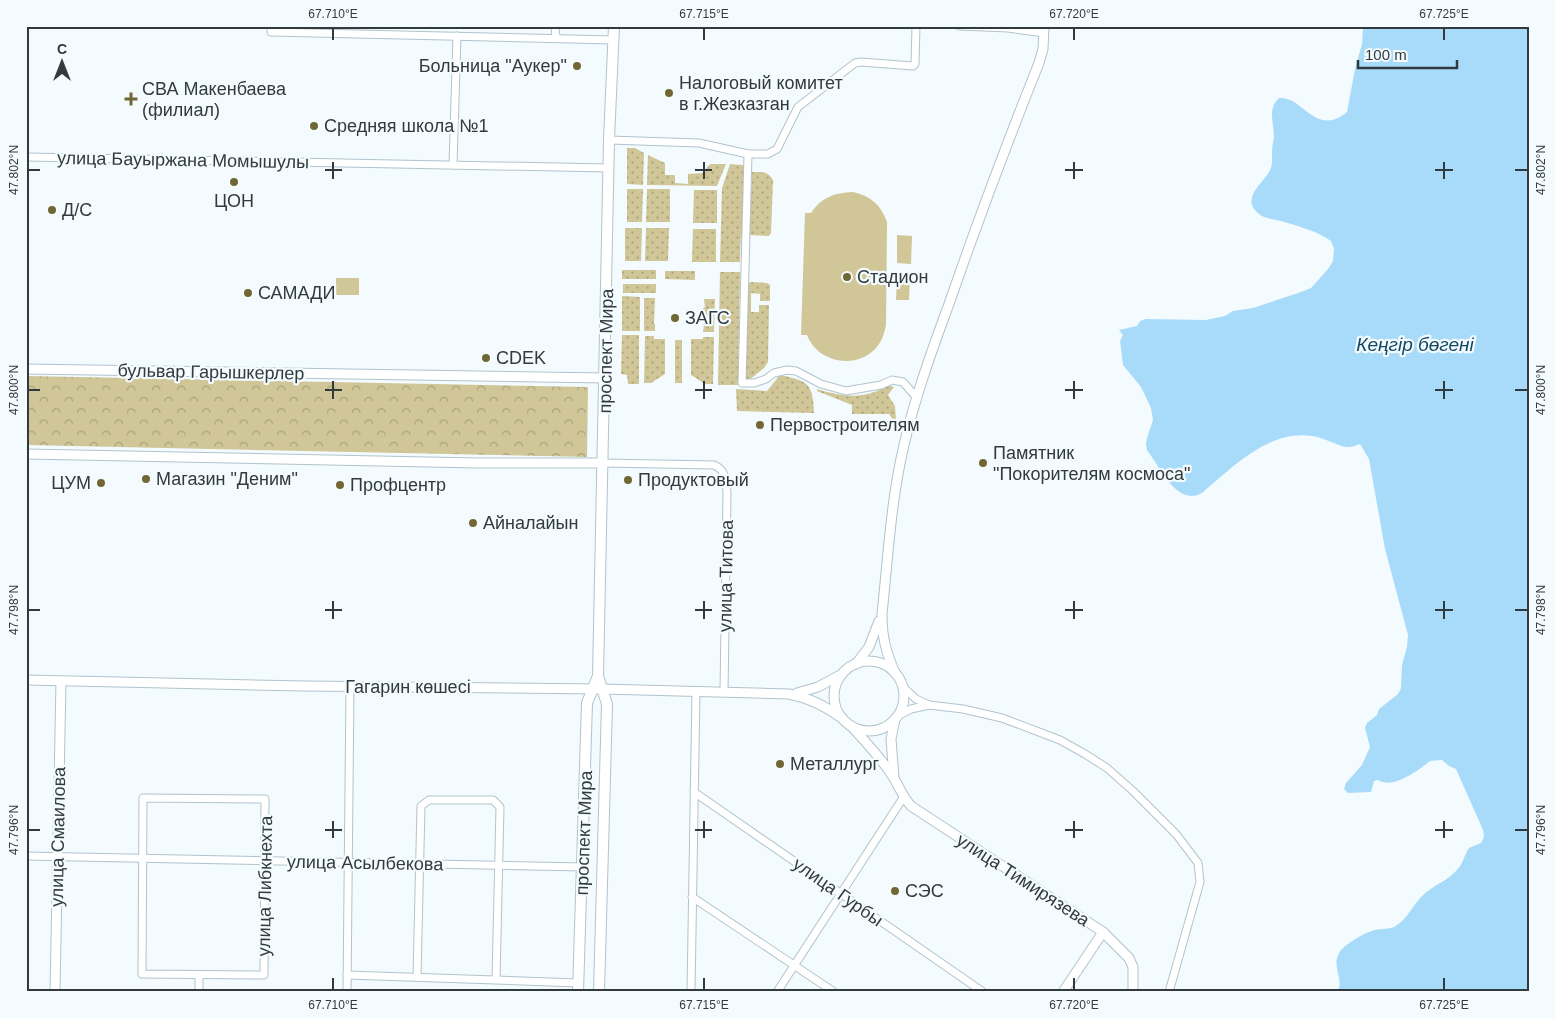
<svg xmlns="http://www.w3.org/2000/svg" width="1555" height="1018" font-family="Arial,sans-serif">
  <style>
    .grass { fill: url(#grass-dots) }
    .park { fill: url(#park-crowns) }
    .garden { fill: #d0c697 }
    .water { fill: #a8dbfa }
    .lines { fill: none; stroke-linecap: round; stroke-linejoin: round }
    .minor-casing { stroke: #b1c3cd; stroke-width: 9 }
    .tertiary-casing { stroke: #b1c3cd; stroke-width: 11 }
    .secondary-casing { stroke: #b1c3cd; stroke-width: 12 }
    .minor { stroke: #fff; stroke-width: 7 }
    .tertiary { stroke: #fff; stroke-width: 9 }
    .secondary { stroke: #fff; stroke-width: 10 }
    .ticks { fill: none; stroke: #333a3e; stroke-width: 2 }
    .poi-dot { fill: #726734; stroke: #f3fbff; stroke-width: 2 }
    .labels { text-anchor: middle; stroke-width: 4.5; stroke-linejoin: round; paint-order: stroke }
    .poi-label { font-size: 18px; fill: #333a3e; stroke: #f3fbff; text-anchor: start }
    .street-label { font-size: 18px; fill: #333a3e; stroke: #f3fbff }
    .water-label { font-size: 19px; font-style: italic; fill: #134861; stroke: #f3fbff }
    .neatline { fill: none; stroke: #333a3e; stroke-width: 2 }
    .ticks-label { font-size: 12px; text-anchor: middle; fill: #333a3e }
  </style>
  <defs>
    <pattern id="grass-dots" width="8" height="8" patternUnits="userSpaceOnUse" patternTransform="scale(1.25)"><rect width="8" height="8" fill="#d0c697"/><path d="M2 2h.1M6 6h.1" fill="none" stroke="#a9a27d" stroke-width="1.8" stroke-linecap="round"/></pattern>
    <pattern id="park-crowns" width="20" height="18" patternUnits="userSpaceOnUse" patternTransform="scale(1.25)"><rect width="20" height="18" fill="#d0c697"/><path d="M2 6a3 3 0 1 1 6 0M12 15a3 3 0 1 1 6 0" fill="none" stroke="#a9a27d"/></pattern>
  </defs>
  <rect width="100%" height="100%" fill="#f3fbff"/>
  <g class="grass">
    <polygon points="627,148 635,148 644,153 643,185 627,184"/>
    <polygon points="648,155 665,163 665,175 675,175 675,183 688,184 688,174 703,173 710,164 726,164 717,186 647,185"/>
    <polygon points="730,164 743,165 745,167 742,261 741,230 740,262 720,262 722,188"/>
    <path d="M752 172C761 172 768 171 773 180L771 233 769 236 749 235Z"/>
    <polygon points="627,189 643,189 642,222 627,222"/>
    <polygon points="647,189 670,189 670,222 646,222"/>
    <polygon points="694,190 717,190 717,223 693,223"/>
    <polygon points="625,228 642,228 641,261 625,261"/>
    <polygon points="646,228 669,228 668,261 645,261"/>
    <polygon points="693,229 716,229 716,262 692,262"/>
    <rect x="622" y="270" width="34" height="9"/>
    <polygon points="665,271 695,271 695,280 665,279"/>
    <polygon points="720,272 740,272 738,385 718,385"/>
    <polygon points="750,282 767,283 770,285 770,301 760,301 760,294 751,293 751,312 759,312 759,305 769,305 768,362 764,368 748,381 745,380 748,285"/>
    <rect x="623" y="284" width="33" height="9"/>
    <polygon points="622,296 640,297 640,331 622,331"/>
    <polygon points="644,298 655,298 654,324 655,324 655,331 644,331"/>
    <polygon points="704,299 715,299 714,332 703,332 704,325 703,308 705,307"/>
    <polygon points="622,335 639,335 639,384 628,384 627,375 621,374"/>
    <polygon points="645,336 654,336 654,339 665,339 665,374 651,383 644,383"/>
    <polygon points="703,337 714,337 713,384 705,384 691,375 691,339 703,339"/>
    <rect x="675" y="340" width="7" height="43"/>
    <path d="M780 375C808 381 813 383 814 413L737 411 736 389 767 391Z"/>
    <path d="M888 385 894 387 888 395 895 406 896 420H893L889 414H852V405L817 391V389C842 397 866 400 888 385Z"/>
    <polygon points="782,420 835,421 835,430 781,429"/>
    <polygon points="845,421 881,422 881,431 845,430"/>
  </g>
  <polygon class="park" points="26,376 588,387 587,457 26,445"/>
  <g class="garden">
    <path d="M853 192C871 196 881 205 887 222L886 325C884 334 882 342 875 349 855 370 817 362 807 335H801L805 213H811C822 197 834 193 853 192Z"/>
    <polygon points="897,235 912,236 911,264 897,263"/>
    <polygon points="897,276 910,276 909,300 896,300"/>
    <rect x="336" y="278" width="23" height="17"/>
  </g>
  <path class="water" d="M1363 26H1529V992H1337C1346 979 1328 965 1342 949 1348 943 1364 933 1372 931 1379 928 1387 930 1394 927 1406 921 1413 905 1422 896 1432 886 1447 881 1456 871 1463 865 1464 855 1469 848L1481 843 1484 837 1483 830 1456 769 1449 766 1442 760 1430 761C1419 770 1392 790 1378 780L1374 781 1371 792 1348 793 1344 789 1346 783 1362 765 1370 747 1365 728 1367 723 1377 715 1379 709 1398 694 1401 688 1402 665 1407 647 1408 635 1385 549 1369 459 1360 444C1357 445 1352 447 1349 447 1341 448 1324 437 1312 436 1268 430 1233 467 1202 493 1177 507 1160 467 1147 450L1146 443 1147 438 1153 420 1151 408 1141 387 1123 365 1120 341 1123 335 1119 330 1137 326 1140 321 1146 319 1206 320 1225 316 1233 311 1253 308 1301 292 1311 288 1328 269 1333 261 1334 249 1331 241C1317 231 1298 226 1281 221 1274 219 1265 219 1259 214 1240 199 1262 184 1269 172 1273 166 1272 159 1272 153 1272 147 1273 143 1274 138 1274 123 1267 109 1279 98 1304 96 1315 138 1347 112L1355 69 1362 44Z"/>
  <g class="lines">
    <g class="minor-casing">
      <g id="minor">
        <polyline points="271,26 271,32 613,40"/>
        <polyline points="555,26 556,38"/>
        <polyline points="959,26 1008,28 1044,33"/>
        <polyline points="609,140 699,143 748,154 768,154 777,149 798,107 855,63 861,62 913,66 915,64 916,26"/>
        <polyline points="748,154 742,383 754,383 766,379 774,373 787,370 796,371 821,384 846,391 881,385 892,380 903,382 917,398"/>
        <polyline points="26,157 609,168"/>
        <polyline points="453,165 457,36"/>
        <path d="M603 463 714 465C726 470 726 481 727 493L724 692"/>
        <polyline points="903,687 916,699 929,705 963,709 1002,718 1060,740 1085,754 1107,768 1133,791 1176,834 1198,863 1200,882 1169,992"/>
        <polyline points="899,715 911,709 929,705"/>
        <polyline points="694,792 983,992"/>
        <polygon points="143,798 265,799 264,975 142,974"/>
        <polyline points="26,856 583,867"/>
        <polyline points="692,897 834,992"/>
        <polyline points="347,975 579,983"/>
        <polyline points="417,977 421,806 429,800 493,800 500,807 496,979"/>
        <polyline points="199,992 199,975"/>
        <polyline points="347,992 350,687"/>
        <polyline points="691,992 696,691"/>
        <polyline points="777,992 903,798"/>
      </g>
    </g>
    <g class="tertiary-casing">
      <g id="tertiary">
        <polyline points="26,369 605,378"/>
        <polyline points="26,454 478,463 603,463"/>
        <circle cx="869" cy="696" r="35"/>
        <polyline points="856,664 869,647 879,621"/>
        <path d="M895 673C886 652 882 638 882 614 888 557 891 500 904 445 915 397 932 350 949 304 977 223 1007 143 1039 63L1043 49 1044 26"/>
        <path d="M26 680 304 686 602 689 789 694C810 698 826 706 843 719"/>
        <polyline points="797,693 818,687 842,674"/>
        <path d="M851 726C866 742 880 757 892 775 899 786 902 796 911 806L1103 932 1129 958 1133 967V992"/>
        <polyline points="894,778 891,739 895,719"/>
        <polyline points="55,992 61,681"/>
        <polyline points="1063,992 1103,932"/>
      </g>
    </g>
    <g class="secondary-casing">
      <g id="secondary">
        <polyline points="578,992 587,703 598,676"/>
        <polyline points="599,992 607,704 598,676 609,140 614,26"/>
      </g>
    </g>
    <use href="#minor" class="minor"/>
    <use href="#tertiary" class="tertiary"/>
    <use href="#secondary" class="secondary"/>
  </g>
  <path class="ticks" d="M333 28V40M704 28V40M1074 28V40M1444 28V40M333 162V179M704 162V179M1074 162V179M1444 162V179M28 170H40M325 170H342M695 170H712M1065 170H1083M1435 170H1453M1515 170H1528M333 381V399M704 381V399M1074 381V399M1444 381V399M28 390H40M325 390H342M695 390H712M1065 390H1083M1435 390H1453M1515 390H1528M333 601V619M704 601V619M1074 601V619M1444 601V619M28 610H40M325 610H342M695 610H712M1065 610H1083M1435 610H1453M1515 610H1528M333 821V838M704 821V838M1074 821V838M1444 821V838M28 830H40M325 830H342M695 830H712M1065 830H1083M1435 830H1453M1515 830H1528M333 978V990M704 978V990M1074 978V990M1444 978V990"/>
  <g class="poi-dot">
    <circle cx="577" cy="66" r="5"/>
    <circle cx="669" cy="93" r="5"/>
    <path d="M128.5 91.5h5v5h5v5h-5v5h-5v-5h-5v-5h5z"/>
    <circle cx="314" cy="126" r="5"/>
    <circle cx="234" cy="182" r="5"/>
    <circle cx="52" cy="210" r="5"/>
    <circle cx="847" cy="277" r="5"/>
    <circle cx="248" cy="293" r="5"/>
    <circle cx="675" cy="318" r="5"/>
    <circle cx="486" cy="358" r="5"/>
    <circle cx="760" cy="425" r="5"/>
    <circle cx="983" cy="463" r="5"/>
    <circle cx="146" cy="479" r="5"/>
    <circle cx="628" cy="480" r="5"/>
    <circle cx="101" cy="483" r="5"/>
    <circle cx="340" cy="485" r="5"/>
    <circle cx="473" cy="523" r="5"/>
    <circle cx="780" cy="764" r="5"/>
    <circle cx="895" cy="891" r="5"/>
  </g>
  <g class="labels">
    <g class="poi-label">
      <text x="567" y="72" text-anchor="end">Больница "Аукер"</text>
      <text x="679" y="89">Налоговый комитет<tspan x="679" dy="21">в г.Жезказган</tspan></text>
      <text x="142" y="95">СВА Макенбаева<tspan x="142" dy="21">(филиал)</tspan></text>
      <text x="324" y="132">Средняя школа №1</text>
      <text x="234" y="207" text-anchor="middle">ЦОН</text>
      <text x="62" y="216">Д/С</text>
      <text x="857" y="283">Стадион</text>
      <text x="258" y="299">САМАДИ</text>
      <text x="685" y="324">ЗАГС</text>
      <text x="496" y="364">CDEK</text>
      <text x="770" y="431">Первостроителям</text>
      <text x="993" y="459">Памятник<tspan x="993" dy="21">"Покорителям космоса"</tspan></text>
      <text x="156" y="485">Магазин "Деним"</text>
      <text x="638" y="486">Продуктовый</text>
      <text x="91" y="489" text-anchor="end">ЦУМ</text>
      <text x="350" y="491">Профцентр</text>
      <text x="483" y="529">Айналайын</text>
      <text x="790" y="770">Металлург</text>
      <text x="905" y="897">СЭС</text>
    </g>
    <g class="street-label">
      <text transform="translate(183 160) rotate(1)" y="6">улица Бауыржана Момышулы</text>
      <text transform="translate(606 351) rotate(-89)" y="6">проспект Мира</text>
      <text transform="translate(211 372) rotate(1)" y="6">бульвар Гарышкерлер</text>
      <text transform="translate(726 576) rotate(-89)" y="6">улица Титова</text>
      <text x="408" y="693">Гагарин көшесі</text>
      <text transform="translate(584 833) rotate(-88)" y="6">проспект Мира</text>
      <text transform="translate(58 837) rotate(-89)" y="6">улица Смаилова</text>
      <text transform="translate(365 863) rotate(1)" y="6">улица Асылбекова</text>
      <text transform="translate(1023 880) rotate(33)" y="6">улица Тимирязева</text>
      <text transform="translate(265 886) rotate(-89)" y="6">улица Либкнехта</text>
      <text transform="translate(838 892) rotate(35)" y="6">улица Гурбы</text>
    </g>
    <g class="water-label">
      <text x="1415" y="351">Кеңгір бөгені</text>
    </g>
  </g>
  <rect width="1555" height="1018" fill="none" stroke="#f3fbff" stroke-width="55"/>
  <g transform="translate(62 62)" stroke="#f3fbff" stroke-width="4" paint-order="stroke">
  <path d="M0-4L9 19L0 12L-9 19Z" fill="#333a3e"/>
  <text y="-8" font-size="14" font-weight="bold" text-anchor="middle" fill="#333a3e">С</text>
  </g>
  <path d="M1358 60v8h99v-8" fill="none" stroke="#333a3e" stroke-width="2.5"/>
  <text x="1365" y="60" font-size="15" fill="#333a3e" stroke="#f3fbff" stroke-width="4" paint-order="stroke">100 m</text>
  <rect x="28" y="28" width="1500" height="962" class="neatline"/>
  <g class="ticks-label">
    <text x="333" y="18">67.710°E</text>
    <text x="704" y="18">67.715°E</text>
    <text x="1074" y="18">67.720°E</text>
    <text x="1444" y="18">67.725°E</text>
    <text transform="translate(14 170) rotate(-90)" y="4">47.802°N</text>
    <text transform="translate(1541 170) rotate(-90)" y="4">47.802°N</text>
    <text transform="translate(14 390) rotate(-90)" y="4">47.800°N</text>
    <text transform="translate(1541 390) rotate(-90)" y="4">47.800°N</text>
    <text transform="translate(14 610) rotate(-90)" y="4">47.798°N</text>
    <text transform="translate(1541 610) rotate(-90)" y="4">47.798°N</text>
    <text transform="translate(14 830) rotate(-90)" y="4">47.796°N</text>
    <text transform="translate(1541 830) rotate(-90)" y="4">47.796°N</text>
    <text x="333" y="1009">67.710°E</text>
    <text x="704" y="1009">67.715°E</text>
    <text x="1074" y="1009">67.720°E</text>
    <text x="1444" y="1009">67.725°E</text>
  </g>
</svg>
